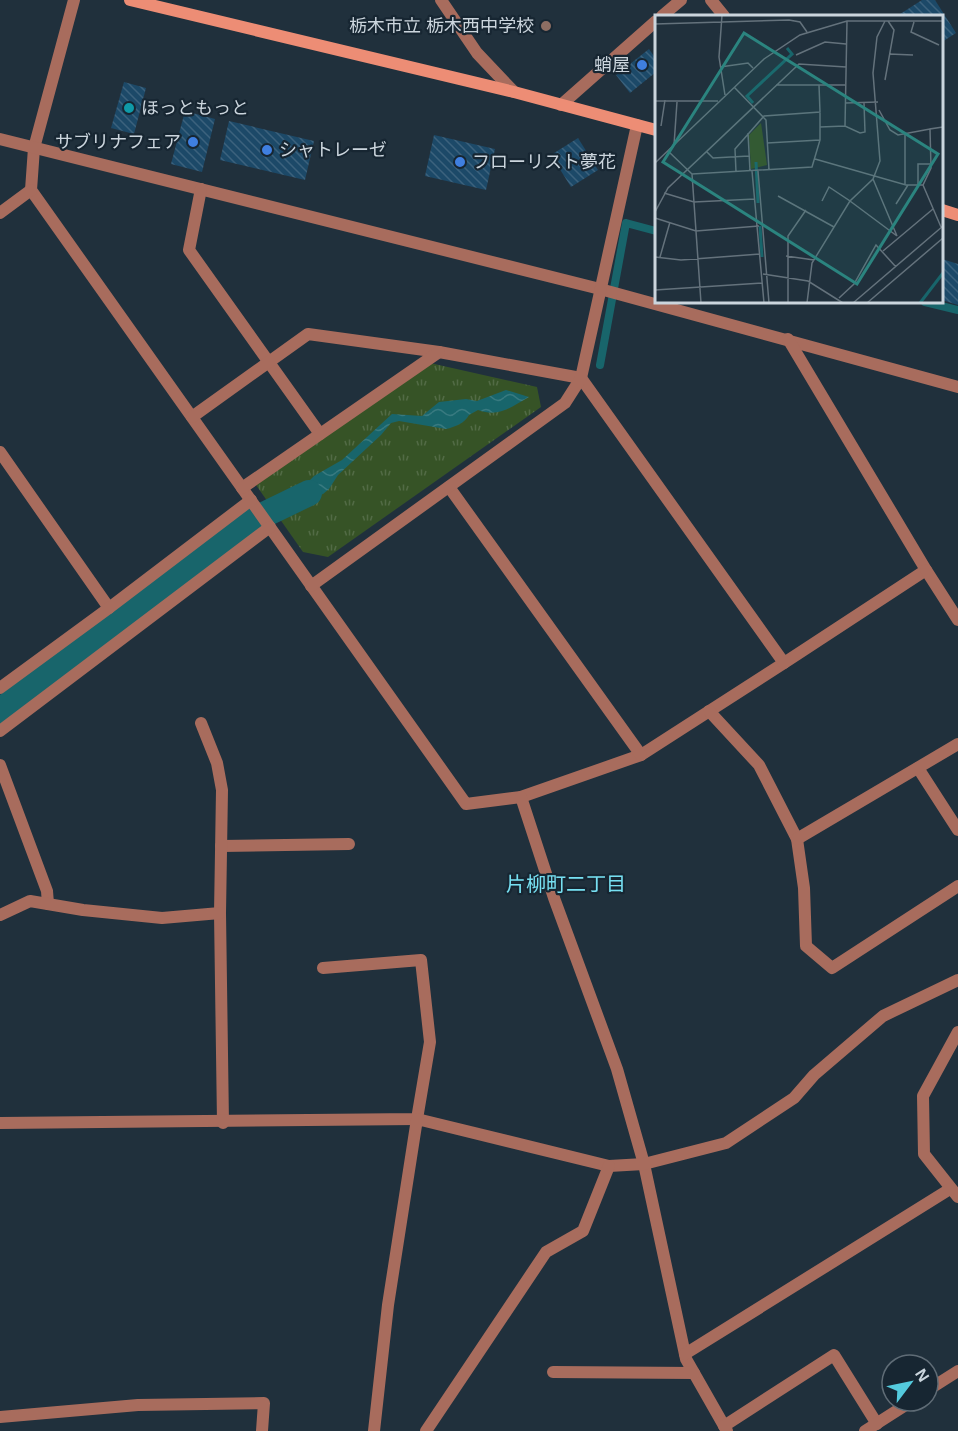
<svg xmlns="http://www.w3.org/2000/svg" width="958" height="1431" font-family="Helvetica,'Noto Sans JP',sans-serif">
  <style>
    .park { fill: url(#park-tufts) }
    .water { fill: url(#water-waves) }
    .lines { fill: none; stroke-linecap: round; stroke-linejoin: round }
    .stream { stroke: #18656b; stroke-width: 8 }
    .canal { stroke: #18656b; stroke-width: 26 }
    .building { fill: url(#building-back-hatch) }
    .lane { stroke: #a86c5d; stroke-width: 12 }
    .street { stroke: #a86c5d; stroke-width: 12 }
    .secondary { stroke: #ed8d75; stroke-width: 12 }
    .education-dot { fill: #8d6e63; stroke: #172632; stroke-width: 2 }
    .shop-dot { fill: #3f7fe0; stroke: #172632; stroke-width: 2 }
    .culture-dot { fill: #0f9aa8; stroke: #172632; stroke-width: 2 }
    .labels { text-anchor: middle; stroke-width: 4.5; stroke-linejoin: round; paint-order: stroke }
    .poi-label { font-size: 18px; fill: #cbd5dd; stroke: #172632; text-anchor: end }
    .neighbourhood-label { font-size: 20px; fill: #77e0f2; stroke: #172632 }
    .inset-river { fill: none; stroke: #18656b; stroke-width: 3 }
    .inset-road { fill: none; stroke: #64727c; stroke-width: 1.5 }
    .view { fill: #2b847f; fill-opacity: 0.15; stroke: #2b847f; stroke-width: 3 }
    .inset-edge { fill: none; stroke: #cbd5dd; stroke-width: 3 }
  </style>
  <defs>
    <pattern id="park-tufts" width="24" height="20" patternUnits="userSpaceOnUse" patternTransform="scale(1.5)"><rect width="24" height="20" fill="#365326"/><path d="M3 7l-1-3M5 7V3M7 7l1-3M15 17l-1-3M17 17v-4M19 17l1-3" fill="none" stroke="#526b45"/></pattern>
    <pattern id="water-waves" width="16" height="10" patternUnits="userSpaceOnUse" patternTransform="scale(1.5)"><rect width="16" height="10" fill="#18656b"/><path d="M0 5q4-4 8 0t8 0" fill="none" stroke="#387a80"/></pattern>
    <pattern id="building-back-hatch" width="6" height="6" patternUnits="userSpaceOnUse" patternTransform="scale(1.5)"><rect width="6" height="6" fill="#1c4968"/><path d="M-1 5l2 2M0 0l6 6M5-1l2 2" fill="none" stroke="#3c627d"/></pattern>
  </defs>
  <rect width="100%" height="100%" fill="#20303c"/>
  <polygon class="park" points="430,363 537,387 541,407 328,557 303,552 256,485"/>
  <path class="water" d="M506 390 529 397C511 407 499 418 478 410L469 415C465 423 455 427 446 429L399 421 391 423 381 435 338 475 329 489 323 494 312 498 307 490V483L314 476 342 460 392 414 422 416 439 402 466 399 477 401Z"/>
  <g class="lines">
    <g class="stream">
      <polyline points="925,302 958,310"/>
      <polyline points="600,365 626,223 656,231"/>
    </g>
    <polyline class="canal" points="0,711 249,522 309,493"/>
  </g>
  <g class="building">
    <polygon points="922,0 935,0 956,33 942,42 942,16 897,16"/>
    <polygon points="649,49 656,59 656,72 630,93 616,75"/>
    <polygon points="124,82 146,88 134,134 111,128"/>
    <polygon points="185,111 215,119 202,172 171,164"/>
    <polygon points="229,121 314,141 305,180 220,160"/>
    <polygon points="434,135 495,149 486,190 425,176"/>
    <polygon points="578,138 598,170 571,187 551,155"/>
    <polygon points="942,259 958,264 958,305 942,300"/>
  </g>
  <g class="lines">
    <g class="lane">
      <polyline points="0,765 47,891 48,904"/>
      <polyline points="221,846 349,844"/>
    </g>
    <g class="street">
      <polyline points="74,0 34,148 31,190 466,804 521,797 641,755 784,663"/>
      <polyline points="441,0 477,53 514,92"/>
      <polyline points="711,0 724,16"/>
      <polyline points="662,16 681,0"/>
      <polyline points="561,105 656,21"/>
      <polyline points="0,139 600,289 958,387"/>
      <polyline points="201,189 189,250 320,434"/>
      <polyline points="0,213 31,190"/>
      <polyline points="192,417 308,334 439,352 581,378 784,663 926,570 788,339"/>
      <polyline points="0,452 109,608"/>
      <polyline points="449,487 641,755"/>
      <polyline points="242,488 439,352"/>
      <polyline points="926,570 958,620"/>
      <polyline points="311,586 565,403 581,378 637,125"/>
      <polyline points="0,688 109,608 251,500"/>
      <polyline points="709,711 759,765 797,839 804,888 806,946 832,968 958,886"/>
      <polyline points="201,723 217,763 222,790 220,913 223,1123"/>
      <polyline points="0,731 270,527"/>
      <polyline points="918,768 958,830"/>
      <polyline points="521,797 554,898 617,1069 644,1164 686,1359 727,1431"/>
      <polyline points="797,839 958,744"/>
      <polyline points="0,915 30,901 83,910 162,918 220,913"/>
      <polyline points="958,1032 923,1096 924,1154 958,1197"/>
      <polyline points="0,1123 417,1119 430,1042 421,960 323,968"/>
      <polyline points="685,1354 950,1189"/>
      <polyline points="553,1372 694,1373"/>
      <polyline points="928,1390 958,1371"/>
      <polyline points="0,1417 138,1405 264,1403 262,1431"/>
      <polyline points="724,1426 834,1355 877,1424"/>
      <polyline points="374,1431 388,1305 417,1119 609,1166 644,1164 726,1143 794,1098 814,1075 883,1016 958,980"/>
      <polyline points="426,1431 546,1252 583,1231 609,1166"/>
      <polyline points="865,1431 912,1401"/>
    </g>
    <g class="secondary">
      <polyline points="130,0 514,92 656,130"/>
      <polyline points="942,210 958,215"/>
    </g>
  </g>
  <circle class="education-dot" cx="546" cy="26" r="6"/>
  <g class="shop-dot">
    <circle cx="642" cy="65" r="6"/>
    <circle cx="193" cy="142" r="6"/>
    <circle cx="267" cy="150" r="6"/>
    <circle cx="460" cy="162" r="6"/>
  </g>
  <circle class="culture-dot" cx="129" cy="108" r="6"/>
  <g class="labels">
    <g class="poi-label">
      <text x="534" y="32">栃木市立 栃木西中学校</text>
      <text x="630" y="71">蛸屋</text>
      <text x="141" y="114" text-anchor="start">ほっともっと</text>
      <text x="181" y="148">サブリナフェア</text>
      <text x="279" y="156" text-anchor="start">シャトレーゼ</text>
      <text x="472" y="168" text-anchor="start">フローリスト夢花</text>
    </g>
    <g class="neighbourhood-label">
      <text x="566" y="891">片柳町二丁目</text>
    </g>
  </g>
  <g transform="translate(655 15)">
    <rect width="288" height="288" fill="#20303c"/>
    <path d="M106 108 112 150 96 154 94 120Z" fill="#365326"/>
    <path class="inset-river" d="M98 88 92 81 137 39 132 33M101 147 103 188M105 211 107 242M265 288 288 258"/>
    <path class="inset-road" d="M67 0 64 42 70 80M230 6 222 22 218 58 225 146 218 164 195 186 242 221M259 7 256 17 284 30M0 9 134 5 145 7 152 17M234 39 258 40M141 40 170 27 191 29M65 52 93 48 98 53M230 65 239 15 233 6M164 70H190M79 72 111 105 114 155M0 86H63M190 88 223 87M224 95 235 115 243 120 275 114M6 111 10 85M190 111 192 6M165 112 190 111 205 118 210 117 209 88M93 118 95 156M112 128 165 125M19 130 22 87M13 136 37 159 157 152 165 125V97M51 136 58 143 94 141M160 144 251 170H268L276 153 275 114 288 112M0 148 109 44 145 20 192 6H288M97 156 109 288M103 156 114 288M81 157 80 134 109 101 165 97 164 70H121M37 159 46 288M218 164 242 221M250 169V119M263 170V149H275M268 170 286 212M9 178 39 187 100 184M123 181 179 212M241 189 253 170M0 197 13 173 144 49 191 52M0 203 41 216 104 211M228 236 278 194M131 241 159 245M0 242 26 245 105 239M5 242 15 207M108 259 153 266 188 288M0 275 107 268M184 283 199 269 221 230 241 252M133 288V221L151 195M152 288 157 248 195 186 174 172 167 186M198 288 288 211M212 288 288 223"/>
    <path class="view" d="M89 18 283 139 202 269 8 147Z"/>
    <rect width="288" height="288" class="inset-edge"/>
  </g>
  <g transform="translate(910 1383) rotate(58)"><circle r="28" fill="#172632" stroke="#5f6c76" stroke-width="1.5"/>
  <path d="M0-4.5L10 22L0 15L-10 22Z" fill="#54cadd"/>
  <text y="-9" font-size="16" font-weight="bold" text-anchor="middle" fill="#cbd5dd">N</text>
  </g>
</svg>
